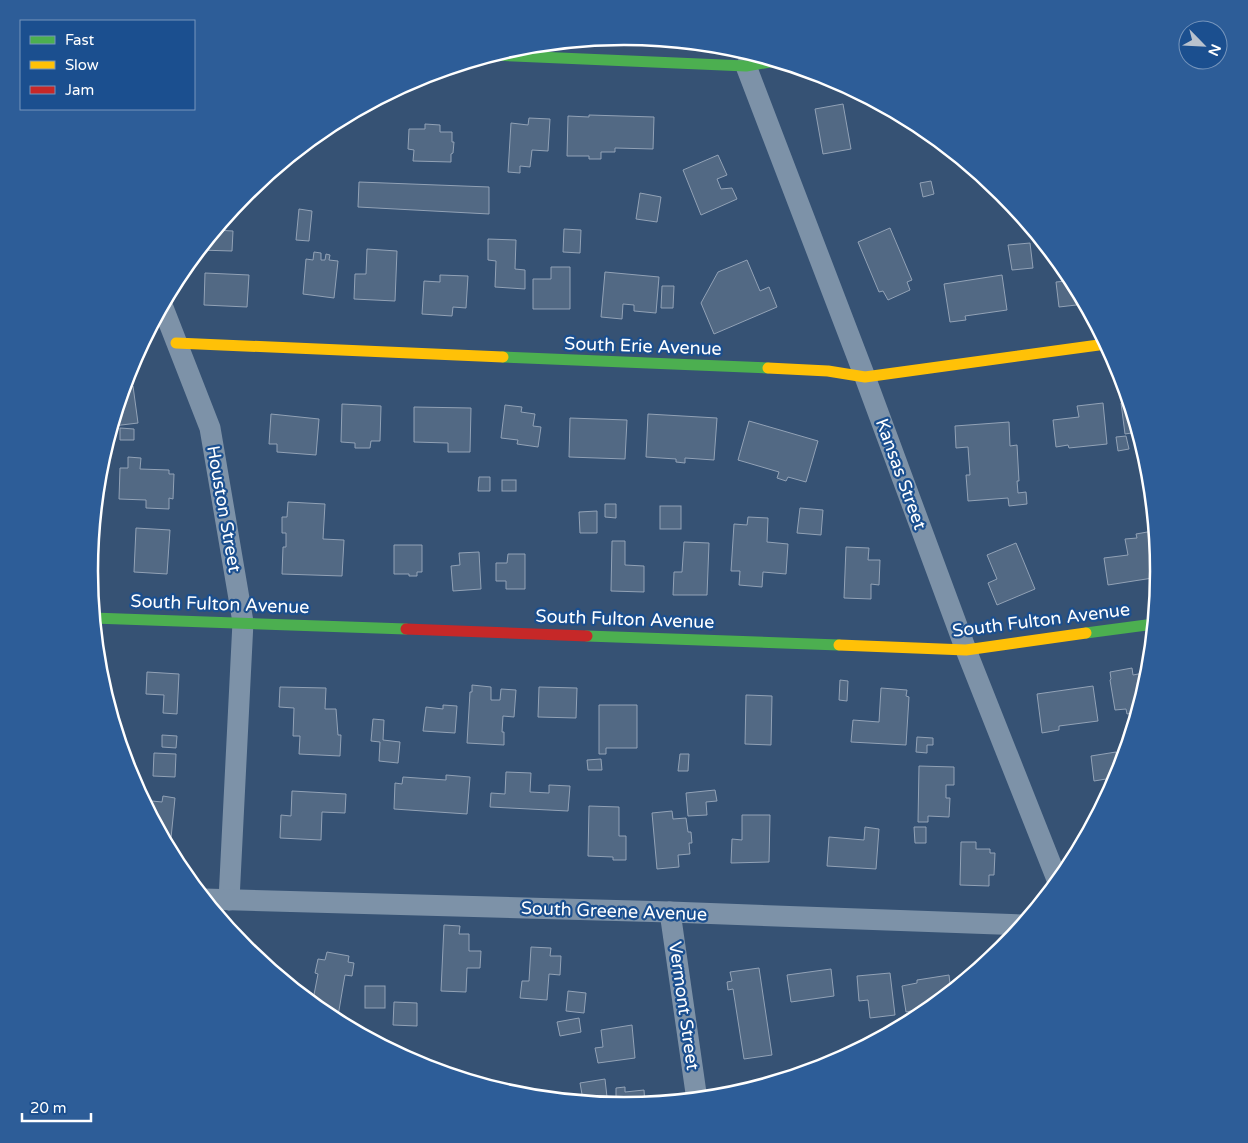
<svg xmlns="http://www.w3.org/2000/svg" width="1248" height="1143" font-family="'Varela Round',sans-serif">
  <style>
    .building { fill: #526984; stroke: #92a2b6 }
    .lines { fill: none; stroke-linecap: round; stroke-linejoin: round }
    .street { stroke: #7d92a8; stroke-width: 21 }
    .fast { stroke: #4caf50; stroke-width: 11 }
    .slow { stroke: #ffc107; stroke-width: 11 }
    .jam { stroke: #c62828; stroke-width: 11 }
    .labels { text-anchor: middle; stroke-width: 4.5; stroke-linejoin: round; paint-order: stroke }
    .street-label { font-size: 18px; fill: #fff; stroke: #1b4f8f }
    .rim { fill: none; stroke: #fff; stroke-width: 2.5 }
  </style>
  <rect width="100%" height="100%" fill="#365274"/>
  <g class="building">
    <polygon points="843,104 851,149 823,154 815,109"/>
    <polygon points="589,115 654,117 653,149 615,148 615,152 601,152 601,159 589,159 589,156 567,156 568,116 589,117"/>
    <polygon points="529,118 550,119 548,151 532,150 530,167 520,166 520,173 508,172 511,123 528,125"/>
    <polygon points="425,124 440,125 440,132 452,132 452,142 454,142 453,153 451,154 451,162 413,161 414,150 408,149 409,129 425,129"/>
    <polygon points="917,124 922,127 931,134 918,136"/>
    <polygon points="718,155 727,175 717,179 721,189 732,188 737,199 701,215 683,170"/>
    <polygon points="931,181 934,194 923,197 920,183"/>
    <polygon points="359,182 489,187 489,214 358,207"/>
    <polygon points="640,193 661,197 657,222 636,219"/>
    <polygon points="299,209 312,211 309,241 296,240"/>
    <polygon points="890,228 912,280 907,282 910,290 888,300 883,291 879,292 858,242"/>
    <polygon points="564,229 581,230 580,253 563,252"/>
    <polygon points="215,230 233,231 232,251 199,250"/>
    <polygon points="488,239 516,240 515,269 525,270 525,289 495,287 496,261 488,260"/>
    <polygon points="1030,243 1033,268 1012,270 1008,245"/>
    <polygon points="367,249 397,251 395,301 354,299 355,274 366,274"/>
    <polygon points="314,252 321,253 321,260 325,260 326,254 330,255 329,260 338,261 334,298 303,294 306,259 313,260"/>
    <polygon points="747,260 760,291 769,287 777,307 714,334 701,303 718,272"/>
    <polygon points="551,267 570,267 570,309 533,309 533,279 551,279"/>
    <polygon points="605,272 659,277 656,313 634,311 634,305 623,304 622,319 601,317"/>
    <polygon points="205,273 249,275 247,307 204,305"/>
    <polygon points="1068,273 1085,304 1059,307 1056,282 1067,281 1066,274"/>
    <polygon points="440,275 468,276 466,308 453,307 452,316 422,314 424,281 440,282"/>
    <polygon points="1002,275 1007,310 965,316 966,320 950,322 944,284"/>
    <polygon points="662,286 674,286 673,308 661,308"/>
    <polygon points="127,376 128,387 133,386 138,423 113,426 113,421"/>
    <polygon points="1129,401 1138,432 1125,434 1121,403"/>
    <polygon points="1103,403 1107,444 1069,448 1068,445 1056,447 1053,420 1079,417 1077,406"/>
    <polygon points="342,404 381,406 380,441 371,441 370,448 355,448 355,443 341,442"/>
    <polygon points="505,405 522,407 521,412 535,414 533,426 541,427 538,447 517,444 518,440 501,438"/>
    <polygon points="414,407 471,408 470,452 448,452 448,443 414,442"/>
    <polygon points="271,414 319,419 316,455 277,452 277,444 269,444"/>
    <polygon points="648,414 717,418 714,460 685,458 685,463 676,462 676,459 646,457"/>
    <polygon points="570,418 627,420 625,459 569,457"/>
    <polygon points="749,421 818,441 806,482 788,477 786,481 777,478 779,472 738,460"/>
    <polygon points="1009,422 1010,446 1017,445 1019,481 1017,481 1018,493 1026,492 1027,504 1009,506 1008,498 968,501 966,475 970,475 968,447 956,448 955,426"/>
    <polygon points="120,428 134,429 134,440 120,440"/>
    <polygon points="1126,436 1129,449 1118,451 1116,437"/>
    <polygon points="128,457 141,458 140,469 169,470 169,474 174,474 173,499 169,498 169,509 146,508 146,500 119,499 120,468 128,468"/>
    <polygon points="479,477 490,477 490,491 478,491"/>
    <rect x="502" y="480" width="14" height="11"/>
    <polygon points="288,502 325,504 323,539 344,540 342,576 282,574 283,547 286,547 286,533 282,533 282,517 287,517"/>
    <polygon points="605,504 616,504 616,518 605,517"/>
    <rect x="660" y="506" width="21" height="23"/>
    <polygon points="800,508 823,510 821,535 797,533"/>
    <polygon points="597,511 597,533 580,533 579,512"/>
    <polygon points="748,517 768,518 767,542 788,544 786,574 763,572 762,587 739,585 740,571 731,571 734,524 747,525"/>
    <polygon points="1155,523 1159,577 1108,585 1104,558 1128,555 1125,539 1137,538 1136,534 1153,531 1152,524"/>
    <polygon points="136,528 170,530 167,574 134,572"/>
    <polygon points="612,541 625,541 625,565 644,566 644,592 611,591"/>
    <polygon points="684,542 709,543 707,595 673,595 674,572 682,572"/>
    <polygon points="1016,543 1035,589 997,605 988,583 997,579 987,555"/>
    <polygon points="394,545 422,545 422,572 417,572 417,576 409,576 409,574 394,574"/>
    <polygon points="846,547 869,548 868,560 880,560 879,585 871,584 871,599 844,598"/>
    <polygon points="479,552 481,589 453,591 451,566 460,565 459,553"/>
    <polygon points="508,554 525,554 525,589 506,589 506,581 496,581 496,563 507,563"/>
    <polygon points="1132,668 1133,675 1149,672 1138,712 1127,714 1126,709 1115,710 1110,680 1111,679 1110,672"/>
    <polygon points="147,672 179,674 177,714 163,713 164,695 146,694"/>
    <polygon points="840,680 848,681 847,701 839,700"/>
    <polygon points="472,685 491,687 491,700 500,700 501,689 516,690 514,717 503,716 502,732 504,732 504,745 467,743 470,692 472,692"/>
    <polygon points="1093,686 1098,721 1059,726 1059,730 1042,733 1037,694"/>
    <polygon points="280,687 326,688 325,709 336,709 338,735 341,735 340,756 299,754 300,736 293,736 294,708 279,707"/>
    <polygon points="539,687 577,688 576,718 538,717"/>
    <polygon points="881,688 907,690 906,696 909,697 906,745 851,742 853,720 879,722"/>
    <polygon points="746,695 772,696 771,745 745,744"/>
    <polygon points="443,705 457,706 455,733 423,731 426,707 443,709"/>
    <polygon points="599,705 637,705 637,748 606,748 606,754 599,754"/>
    <polygon points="373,719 384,720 383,740 400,742 398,763 379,761 380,742 371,741"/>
    <polygon points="162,735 177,736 176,748 162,747"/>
    <polygon points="917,737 933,738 933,745 927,745 927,753 916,752"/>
    <polygon points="1116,752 1119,774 1118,777 1094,781 1091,756"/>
    <polygon points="154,753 176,754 175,777 153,776"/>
    <polygon points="680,754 689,754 688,771 678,771"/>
    <polygon points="601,759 602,770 588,770 587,760"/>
    <polygon points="919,766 954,767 954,785 946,785 946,798 950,798 949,817 928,816 928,822 918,822"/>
    <polygon points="506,772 531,773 530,792 549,793 549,785 570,786 568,811 490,807 491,793 505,794"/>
    <polygon points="446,775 470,777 467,814 394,809 395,783 402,784 403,777 446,780"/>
    <polygon points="715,790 717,801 706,802 707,815 688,816 686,793"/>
    <polygon points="292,791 346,794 345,813 322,812 321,840 280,838 281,815 291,816"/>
    <polygon points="140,796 143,796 142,800 162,802 163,796 175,798 170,848 168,848"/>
    <polygon points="589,806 619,807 619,836 626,836 626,860 613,860 613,857 588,856"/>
    <polygon points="672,811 673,819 686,818 688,832 691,832 692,843 689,843 690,854 678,855 679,867 657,869 652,813"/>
    <polygon points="742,815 770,815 769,862 731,863 732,839 742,840"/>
    <polygon points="865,827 879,829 876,869 827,866 829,837 864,840"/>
    <polygon points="914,827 926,827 926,843 915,843"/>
    <polygon points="961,842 976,842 976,849 990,849 990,853 995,853 994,875 989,875 989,886 960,885"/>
    <polygon points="444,925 460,926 459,934 469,934 469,951 481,951 480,968 467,968 466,992 441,991"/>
    <polygon points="531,947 551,948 550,956 561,956 560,975 549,974 547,1000 520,998 522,981 529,981"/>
    <polygon points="327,952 349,956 348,962 354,963 352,976 345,975 338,1016 326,1014 327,1011 318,1009 312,1005 318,974 315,973 318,959 325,960"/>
    <polygon points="759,968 772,1055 744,1059 733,989 728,990 727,982 732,981 730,972"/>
    <polygon points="831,969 834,996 791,1002 787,975"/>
    <polygon points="890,973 895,1015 870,1018 868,1000 859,1001 857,976"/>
    <polygon points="949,975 951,992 935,1006 906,1012 902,986 917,983 917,980"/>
    <rect x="365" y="986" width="20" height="22"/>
    <polygon points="568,991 586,993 584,1013 566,1011"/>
    <polygon points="394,1002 417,1003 417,1026 393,1025"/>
    <polygon points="579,1018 581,1032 560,1036 557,1022"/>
    <polygon points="632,1025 635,1058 598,1063 595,1048 603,1047 601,1030"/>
    <polygon points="605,1079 607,1097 583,1100 580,1083"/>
    <polygon points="524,1087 525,1097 497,1090"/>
    <polygon points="625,1087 625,1092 644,1090 645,1105 616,1106 616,1088"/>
  </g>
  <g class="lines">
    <g class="street">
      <polyline points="746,66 865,377 966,650 1058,882"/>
      <polyline points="162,305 210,428 243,622 229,900"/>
      <polyline points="204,899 670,912 1023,925"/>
      <polyline points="670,912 697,1100"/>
    </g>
    <g class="fast">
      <polyline points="491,55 746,66 776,61"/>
      <polyline points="503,357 768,368"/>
      <polyline points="93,618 406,629"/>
      <polyline points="1086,633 1154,624"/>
      <polyline points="587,636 839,645"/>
    </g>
    <g class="slow">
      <polyline points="176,343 503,357"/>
      <polyline points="768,368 828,371 865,377 1106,344"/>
      <polyline points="839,645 966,650 1086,633"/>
    </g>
    <polyline class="jam" points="406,629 587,636"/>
  </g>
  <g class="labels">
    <g class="street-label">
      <text transform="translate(643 346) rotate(2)" y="6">South Erie Avenue</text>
      <text transform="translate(901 474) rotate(70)" y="6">Kansas Street</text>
      <text transform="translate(224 509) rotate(80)" y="6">Houston Street</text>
      <text transform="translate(220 604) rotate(2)" y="6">South Fulton Avenue</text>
      <text transform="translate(625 619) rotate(2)" y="6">South Fulton Avenue</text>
      <text transform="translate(1041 620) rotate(-7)" y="6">South Fulton Avenue</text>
      <text transform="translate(614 911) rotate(2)" y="6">South Greene Avenue</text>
      <text transform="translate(684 1006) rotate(82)" y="6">Vermont Street</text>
    </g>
  </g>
  <path d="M0 0H1248V1143H0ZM98 571a526 526 0 1 1 1052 0a526 526 0 1 1-1052 0Z" fill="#2d5d98" fill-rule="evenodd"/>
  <path class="rim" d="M98 571a526 526 0 1 1 1052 0a526 526 0 1 1-1052 0Z"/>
  <rect x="20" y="20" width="175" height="90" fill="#1b4f8f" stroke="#7695bc"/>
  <rect x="30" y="36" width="25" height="8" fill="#4caf50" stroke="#7695bc"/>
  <text x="65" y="45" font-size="15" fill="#ffffff">Fast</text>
  <rect x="30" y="61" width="25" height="8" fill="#ffc107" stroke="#7695bc"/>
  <text x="65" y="70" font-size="15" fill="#ffffff">Slow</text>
  <rect x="30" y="86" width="25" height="8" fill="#c62828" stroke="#7695bc"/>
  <text x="65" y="95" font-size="15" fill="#ffffff">Jam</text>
  <g transform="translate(1203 45) rotate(114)"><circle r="24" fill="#1b4f8f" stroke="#7695bc"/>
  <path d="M0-4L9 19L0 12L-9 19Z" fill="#b9c2ce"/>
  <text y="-8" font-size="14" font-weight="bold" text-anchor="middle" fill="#ffffff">N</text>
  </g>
  <path d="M22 1113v8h69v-8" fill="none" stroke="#ffffff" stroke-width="2.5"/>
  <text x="30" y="1113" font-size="15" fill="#ffffff" stroke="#1b4f8f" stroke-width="4" paint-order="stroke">20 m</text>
</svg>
